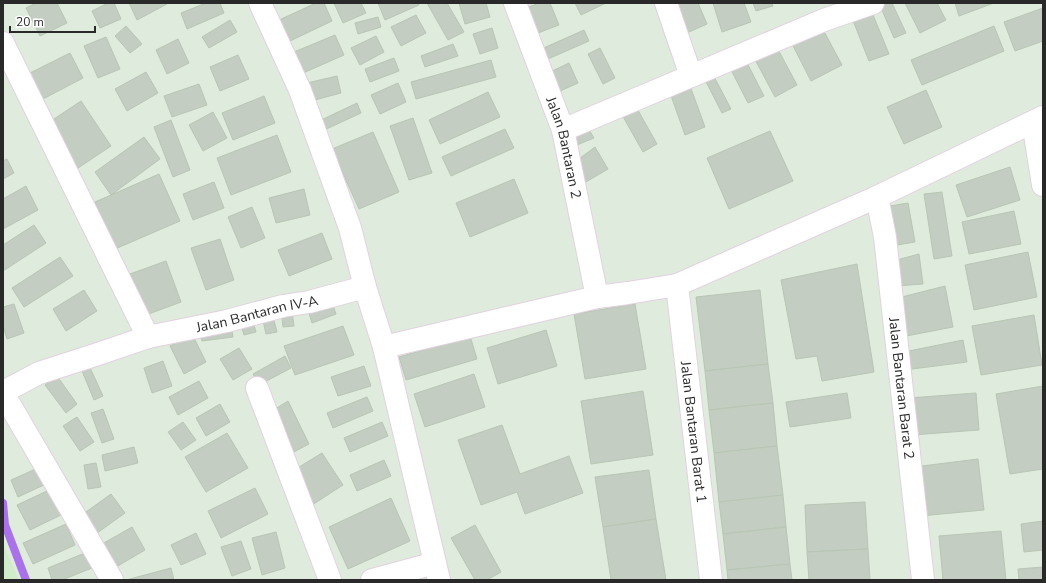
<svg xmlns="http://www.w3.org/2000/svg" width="1046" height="583" font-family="'Nunito Sans',sans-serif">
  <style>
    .education { fill: #d0eccb }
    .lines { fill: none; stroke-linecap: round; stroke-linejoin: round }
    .stream { stroke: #a972e9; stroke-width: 8 }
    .building { fill: #c3cdc1; stroke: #b8c6b5 }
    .street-casing { stroke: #e2d1e1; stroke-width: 24 }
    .street { stroke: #fff; stroke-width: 22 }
    .labels { text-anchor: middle; stroke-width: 3.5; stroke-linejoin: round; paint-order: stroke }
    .street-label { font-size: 14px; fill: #292929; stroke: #fff }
  </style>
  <rect width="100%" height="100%" fill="#dfebdc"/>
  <polygon class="education" points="3,544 19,580 3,580"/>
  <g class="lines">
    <polyline class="stream" points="3,503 5,525 26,580"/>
  </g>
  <g class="building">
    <polygon points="36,3 57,3 67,23 40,36 26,8"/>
    <polygon points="108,3 114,3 121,19 100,28 92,11"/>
    <polygon points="129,3 166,3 167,4 137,20"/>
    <polygon points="206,3 220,3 224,13 187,29 181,13"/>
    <polygon points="316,3 324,3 332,21 288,42 277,21"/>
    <polygon points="334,3 361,3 366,13 343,23"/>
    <polygon points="378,3 418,3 419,5 385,20"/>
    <polygon points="427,3 447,3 464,32 448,40"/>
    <polygon points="459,3 486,3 490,17 465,24"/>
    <polygon points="539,3 550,3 559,25 530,36 519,11"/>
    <polygon points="575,3 606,3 581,15"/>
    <polygon points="681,3 698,3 707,24 680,36 670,8"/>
    <polygon points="713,3 744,3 751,22 722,32"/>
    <polygon points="753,3 772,3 773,6 756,11"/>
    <polygon points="879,3 892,3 906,33 894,38"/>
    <polygon points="905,3 937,3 946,20 920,33"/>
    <polygon points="955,3 994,3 959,16"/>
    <polygon points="869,5 889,54 869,61 850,13"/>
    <polygon points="1043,8 1043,41 1015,51 1004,22"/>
    <polygon points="416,15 426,33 401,46 391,27"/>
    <polygon points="378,17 381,27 358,34 355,23"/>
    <polygon points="230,20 237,32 209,48 202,37"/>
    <polygon points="820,24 842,65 811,81 788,36"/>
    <polygon points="126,26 142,44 130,53 115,36"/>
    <polygon points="994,26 1004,51 922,85 911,60"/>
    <polygon points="492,28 498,48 480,54 473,34"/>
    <polygon points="584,30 589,41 541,62 537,51"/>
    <polygon points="335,35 344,55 303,73 294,52"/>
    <polygon points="376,36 384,52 360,65 351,48"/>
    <polygon points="106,37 120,69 98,78 84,46"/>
    <polygon points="178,39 189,63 167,74 156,50"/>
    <polygon points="774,42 797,85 775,97 751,52"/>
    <polygon points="453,44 458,56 425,67 421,56"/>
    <polygon points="600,48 615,78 603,84 588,54"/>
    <polygon points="70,53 83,78 43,99 30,73"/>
    <polygon points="238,55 249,79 220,91 210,67"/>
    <polygon points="743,55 764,96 748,103 727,62"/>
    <polygon points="394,58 399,71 370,82 365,69"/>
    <polygon points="491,60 496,77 416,99 411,82"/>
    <polygon points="569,63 578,83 551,95 544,75"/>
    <polygon points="710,69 731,109 722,113 701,72"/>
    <polygon points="146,72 158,93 127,111 115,89"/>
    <polygon points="337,76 341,93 311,101 307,83"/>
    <polygon points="398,83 406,102 380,114 371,95"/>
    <polygon points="689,83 705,127 685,135 669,90"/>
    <polygon points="199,84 207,105 172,117 164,96"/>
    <polygon points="926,90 942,127 904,144 887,107"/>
    <polygon points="488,92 500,117 440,144 429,120"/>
    <polygon points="264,96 275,123 233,140 222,113"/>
    <polygon points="81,101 111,146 78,168 48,123"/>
    <polygon points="357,103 361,113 322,131 317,122"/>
    <polygon points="635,105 657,144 643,152 621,113"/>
    <polygon points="213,112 227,138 203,151 189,125"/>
    <polygon points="413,118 432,173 409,180 390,126"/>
    <polygon points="171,120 190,170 173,177 154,127"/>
    <polygon points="585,123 594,138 567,149 564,132"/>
    <polygon points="505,129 514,148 451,176 442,157"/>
    <polygon points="770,131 793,181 729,209 707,158"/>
    <polygon points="373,132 399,192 359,209 332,149"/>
    <polygon points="277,135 291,172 231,195 217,158"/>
    <polygon points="144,137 160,159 111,195 95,172"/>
    <polygon points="595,147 608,169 579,186 571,165"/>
    <polygon points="7,159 14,173 3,179 3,161"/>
    <polygon points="1010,167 1020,200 967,217 956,185"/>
    <polygon points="159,174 180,221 115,249 95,202"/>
    <polygon points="514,179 528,213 470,237 456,203"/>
    <polygon points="214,182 224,208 193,220 183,194"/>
    <polygon points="26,186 38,210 3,229 3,199"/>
    <polygon points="304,189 310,215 276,223 269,198"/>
    <polygon points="942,192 952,256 934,259 924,194"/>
    <polygon points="908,203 915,242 897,245 890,206"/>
    <polygon points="252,207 265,238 241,248 228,217"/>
    <polygon points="1014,211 1021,244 969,254 962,222"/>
    <polygon points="34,225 46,243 3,271 3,245"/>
    <polygon points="322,233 332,259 289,276 278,250"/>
    <polygon points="220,239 234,280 206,290 191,248"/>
    <polygon points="1028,252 1037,297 974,310 965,265"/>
    <polygon points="919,254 923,284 896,286 893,261"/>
    <polygon points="60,257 73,276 24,307 12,288"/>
    <polygon points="166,261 181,302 146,315 130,274"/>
    <polygon points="857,264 874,372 822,381 817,356 796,359 781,280"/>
    <polygon points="945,286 953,327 901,337 898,298"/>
    <polygon points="84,290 97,311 66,331 53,309"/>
    <polygon points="760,290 768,364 705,371 696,297"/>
    <polygon points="330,297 336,314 312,323 306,303"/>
    <polygon points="14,304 24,333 7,339 3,326 3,307"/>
    <polygon points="635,304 646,369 585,379 574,314"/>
    <polygon points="291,305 294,326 283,327 281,308"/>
    <polygon points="271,309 277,332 266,334 261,312"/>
    <polygon points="251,315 256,332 244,335 239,318"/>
    <polygon points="1034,315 1042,365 981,375 972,326"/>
    <polygon points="230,320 233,337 202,341 199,327"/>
    <polygon points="343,326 354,355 295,375 284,346"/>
    <polygon points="546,330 557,366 498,384 487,348"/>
    <polygon points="192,334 206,362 184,374 170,346"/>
    <polygon points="470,336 477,359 406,380 399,357"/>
    <polygon points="963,340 967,362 904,370 904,352"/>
    <polygon points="239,348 252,369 233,380 220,359"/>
    <polygon points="285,356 291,368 259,385 253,374"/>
    <polygon points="86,359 103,396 94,400 78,361"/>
    <polygon points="163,361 172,386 152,393 144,368"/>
    <polygon points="768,364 773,403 709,410 705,371"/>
    <polygon points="364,366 371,386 338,396 331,377"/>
    <polygon points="474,374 485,407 425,427 414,394"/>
    <polygon points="57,376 77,404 66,413 45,385"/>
    <polygon points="199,381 208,398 178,415 169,397"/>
    <polygon points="1043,386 1043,469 1010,474 996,394"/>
    <polygon points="643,391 653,455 591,464 581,401"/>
    <polygon points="847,393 851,418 790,427 786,402"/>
    <polygon points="976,393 979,430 912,435 909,398"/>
    <polygon points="367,397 373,411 333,428 327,413"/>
    <polygon points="288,401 309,444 284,457 269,413"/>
    <polygon points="773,403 777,446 714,453 709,410"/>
    <polygon points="220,404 230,422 206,436 196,418"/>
    <polygon points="103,409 114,439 102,443 91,413"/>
    <polygon points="77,417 94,442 80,451 63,426"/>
    <polygon points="183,422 196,440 181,450 168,432"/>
    <polygon points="382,422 388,436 350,452 344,438"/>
    <polygon points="502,425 520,474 569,456 583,493 525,514 517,492 481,505 458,440"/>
    <polygon points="227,433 248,468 206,492 185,457"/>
    <polygon points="777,446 783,495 719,502 714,453"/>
    <polygon points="134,447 138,463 105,471 102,455"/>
    <polygon points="322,453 343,485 312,505 291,472"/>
    <polygon points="978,459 984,510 920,516 914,467"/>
    <polygon points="384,460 391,476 357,491 350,475"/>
    <polygon points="96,463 101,487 88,489 84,465"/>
    <polygon points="38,468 46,484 18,497 11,480"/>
    <polygon points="649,470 656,519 603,527 595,477"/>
    <polygon points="255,488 268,514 221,538 208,511"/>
    <polygon points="49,490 61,515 30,530 17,505"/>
    <polygon points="111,494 125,513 93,536 79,517"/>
    <polygon points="783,495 786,527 723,534 719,502"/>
    <polygon points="391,498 410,541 348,569 329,527"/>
    <polygon points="865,502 868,549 807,552 805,505"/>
    <polygon points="656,519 666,580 611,580 603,527"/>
    <polygon points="1043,521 1043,550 1024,552 1021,524"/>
    <polygon points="66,524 75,545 33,564 23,543"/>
    <polygon points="475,525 501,572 487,580 475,580 451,538"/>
    <polygon points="132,527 145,550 111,570 97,547"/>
    <polygon points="786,527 790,564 727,570 723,534"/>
    <polygon points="1001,531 1006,580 943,580 939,536"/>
    <polygon points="276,532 285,568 262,575 252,538"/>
    <polygon points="196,533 206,554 181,565 171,545"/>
    <polygon points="241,541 251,569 232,576 221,547"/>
    <polygon points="868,549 870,580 809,580 807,552"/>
    <polygon points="85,553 92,568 62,580 52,580 48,568"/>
    <polygon points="790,564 792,580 728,580 727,570"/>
    <polygon points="1043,567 1043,580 1019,580 1018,569"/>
    <polygon points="171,568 174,580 126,580"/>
  </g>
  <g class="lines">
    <g class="street-casing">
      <g id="street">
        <polyline points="260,3 300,90 350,228 365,287 384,347 439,580"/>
        <path id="s1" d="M515 3 563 130 597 297"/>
        <polyline points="666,3 691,76"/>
        <polyline points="3,43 148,337"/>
        <polyline points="1033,122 1043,185"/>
        <polyline points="563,130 824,20 873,3"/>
        <path id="s2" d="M877 197 885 237 923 580"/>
        <path id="s3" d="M677 285 711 580"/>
        <polyline points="384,347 597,297 628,293 677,285 877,197 1043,117"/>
        <polyline points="257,388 330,580"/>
        <path id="s4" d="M3 392 39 373 95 355 148 337 227 321 283 306 309 302 365 287"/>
        <polyline points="3,393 112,580"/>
        <polyline points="372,580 435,563"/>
      </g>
    </g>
    <use href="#street" class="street"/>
  </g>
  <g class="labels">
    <g class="street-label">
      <text dy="5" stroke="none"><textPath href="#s1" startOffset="153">Jalan Bantaran 2</textPath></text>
      <text dy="5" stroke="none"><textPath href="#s4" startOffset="267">Jalan Bantaran IV-A</textPath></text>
      <text dy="5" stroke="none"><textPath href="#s2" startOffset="193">Jalan Bantaran Barat 2</textPath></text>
      <text dy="5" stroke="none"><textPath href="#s3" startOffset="148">Jalan Bantaran Barat 1</textPath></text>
    </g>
  </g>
  <rect width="1046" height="583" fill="none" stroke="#292929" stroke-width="8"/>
  <path d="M10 26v6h85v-6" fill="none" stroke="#292929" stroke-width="2"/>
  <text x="16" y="26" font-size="12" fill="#292929" stroke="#ffffff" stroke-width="3" paint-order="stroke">20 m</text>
</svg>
